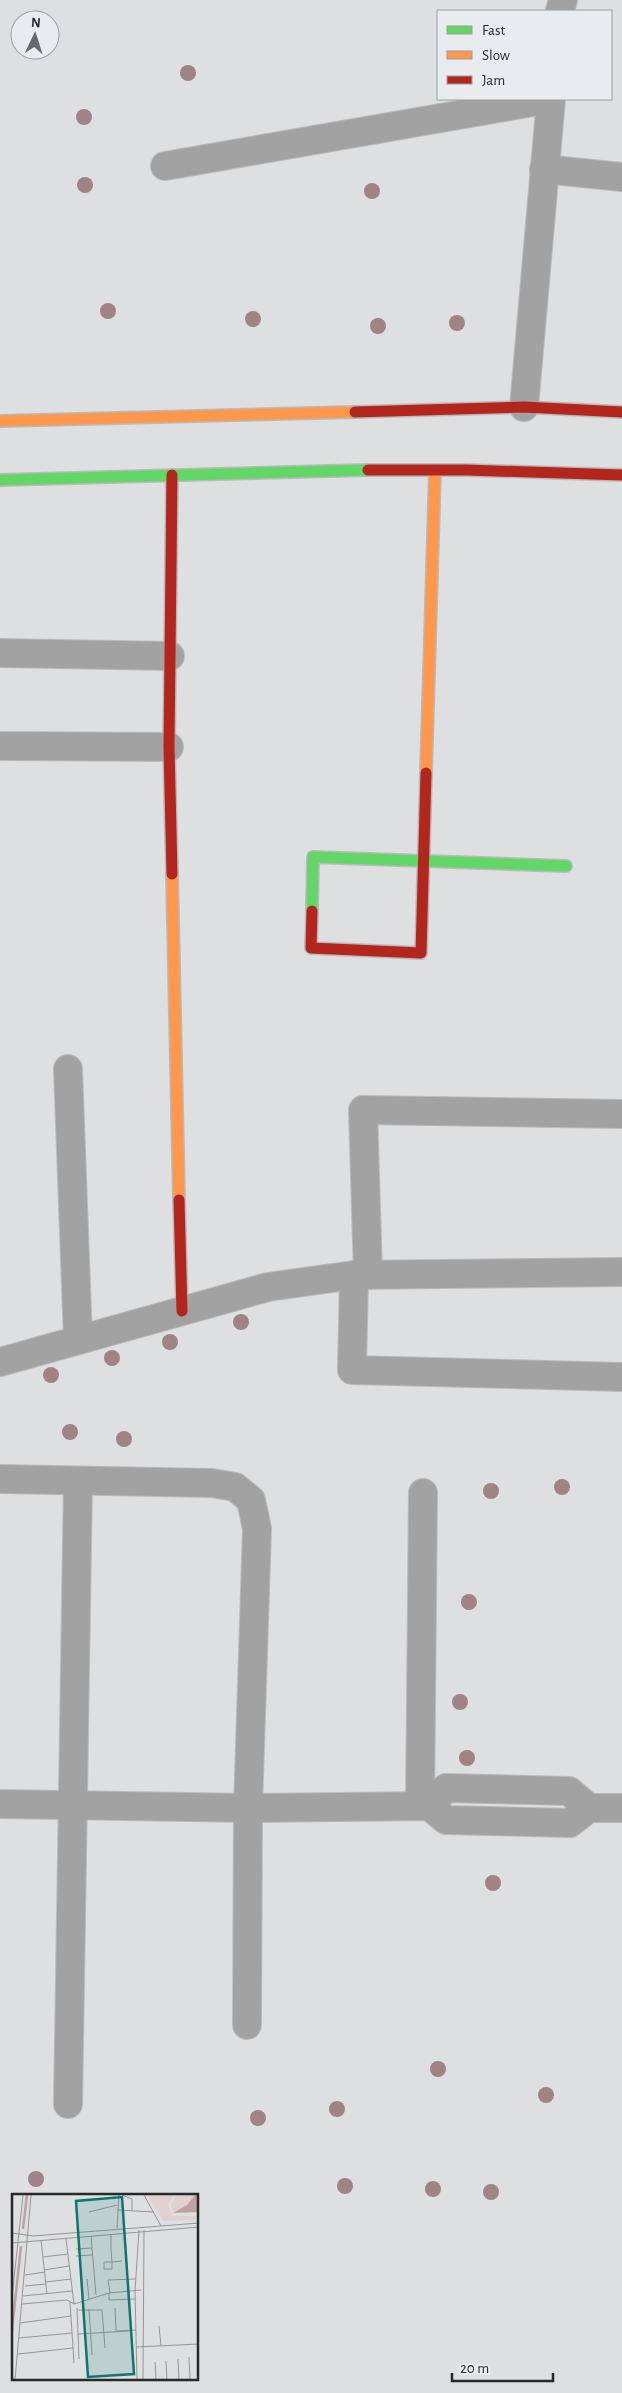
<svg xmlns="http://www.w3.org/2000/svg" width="622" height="2393" font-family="'Alegreya Sans',sans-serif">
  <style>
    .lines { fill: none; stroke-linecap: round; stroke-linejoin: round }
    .street-casing { stroke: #b9babb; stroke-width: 30 }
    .fast-casing { stroke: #b9babb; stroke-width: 14 }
    .slow-casing { stroke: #b9babb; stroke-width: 14 }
    .jam-casing { stroke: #b9babb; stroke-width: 14 }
    .street { stroke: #a2a2a3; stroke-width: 28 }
    .fast { stroke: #63d668; stroke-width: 11 }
    .slow { stroke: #ff974d; stroke-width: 11 }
    .jam { stroke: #b3261e; stroke-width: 11 }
    .tree { fill: #a08384 }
    .inset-river { fill: none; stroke: #bda2a2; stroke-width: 2.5 }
    .inset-road { fill: none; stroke: #949697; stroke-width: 1 }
    .view { fill: #0f766e; fill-opacity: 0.15; stroke: #0f766e; stroke-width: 2.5 }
    .inset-edge { fill: none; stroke: #272829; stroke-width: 2.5 }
  </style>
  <rect width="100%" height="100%" fill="#dddfe1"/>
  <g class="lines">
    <g class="street-casing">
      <g id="street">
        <polyline points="560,11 563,0"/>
        <polyline points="165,166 550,99"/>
        <polyline points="544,169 622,177"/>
        <polyline points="524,407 551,99"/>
        <polyline points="0,653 170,656"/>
        <polyline points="0,746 169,747"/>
        <polyline points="68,1069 78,1340"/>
        <polyline points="354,1275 352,1370 622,1377"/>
        <polyline points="368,1275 363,1110 622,1114"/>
        <polyline points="0,1362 268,1287 354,1275 622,1272"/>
        <polyline points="0,1479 212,1483 235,1487 251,1500 257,1529 248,1808 247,2025"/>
        <polyline points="0,1804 248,1808 429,1806 446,1820 570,1823 589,1808 622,1808"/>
        <polyline points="420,1806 423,1493"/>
        <polyline points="429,1806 446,1788 569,1791 589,1808"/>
        <polyline points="68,2104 78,1481"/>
      </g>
    </g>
    <g class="fast-casing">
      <g id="fast">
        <polyline points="0,480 368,470"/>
        <polyline points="312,911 313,857 566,866"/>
      </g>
    </g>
    <g class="slow-casing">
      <g id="slow">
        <polyline points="0,421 355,412"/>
        <polyline points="426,773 435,470"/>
        <polyline points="172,874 179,1200"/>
      </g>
    </g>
    <g class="jam-casing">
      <g id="jam">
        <polyline points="355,412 524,407 622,412"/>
        <polyline points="368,470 467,470 622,475"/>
        <polyline points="172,874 169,747 172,475"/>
        <polyline points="312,911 311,948 421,953 426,773"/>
        <polyline points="179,1200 182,1311"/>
      </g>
    </g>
    <use href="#street" class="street"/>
    <use href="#fast" class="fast"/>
    <use href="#slow" class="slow"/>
    <use href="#jam" class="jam"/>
  </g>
  <g class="tree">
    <circle cx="188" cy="73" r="8"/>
    <circle cx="84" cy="117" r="8"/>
    <circle cx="85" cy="185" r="8"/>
    <circle cx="372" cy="191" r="8"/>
    <circle cx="108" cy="311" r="8"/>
    <circle cx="253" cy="319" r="8"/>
    <circle cx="457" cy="323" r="8"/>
    <circle cx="378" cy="326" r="8"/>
    <circle cx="241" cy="1322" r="8"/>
    <circle cx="170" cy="1342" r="8"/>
    <circle cx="112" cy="1358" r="8"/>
    <circle cx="51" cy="1375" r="8"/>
    <circle cx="70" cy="1432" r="8"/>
    <circle cx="124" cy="1439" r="8"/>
    <circle cx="562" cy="1487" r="8"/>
    <circle cx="491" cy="1491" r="8"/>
    <circle cx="469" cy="1602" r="8"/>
    <circle cx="460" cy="1702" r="8"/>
    <circle cx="467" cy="1758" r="8"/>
    <circle cx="493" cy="1883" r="8"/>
    <circle cx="438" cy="2069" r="8"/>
    <circle cx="546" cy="2095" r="8"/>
    <circle cx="337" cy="2109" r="8"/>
    <circle cx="258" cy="2118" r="8"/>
    <circle cx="36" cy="2179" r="8"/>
    <circle cx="345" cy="2186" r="8"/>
    <circle cx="433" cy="2189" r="8"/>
    <circle cx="491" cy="2192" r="8"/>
  </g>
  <g transform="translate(12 2194)">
    <rect width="186" height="186" fill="#dddfe1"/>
    <path d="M135 1H162L156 10 160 22H185L184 26 152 27ZM164 1H186V18L161 19 159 10Z" fill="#e0d0d0"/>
    <path d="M183 1H186V18L161 19 175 11Z" fill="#bda2a2"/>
    <path class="inset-river" d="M11 35 15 1M0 136 9 52"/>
    <path class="inset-road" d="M110 1 120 5V17M132 1 149 32M105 16 142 18M77 18 105 11M105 34 107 1M0 39 21 42 187 29M99 41V55L100 68V75H92V68H100L110 67M79 42 84 101M54 45 62 110M29 46 35 100M0 49 187 33M64 55 80 54M64 62 80 61M31 63 56 60M32 76 57 72M13 81 33 78M75 85 77 105M34 88 59 85M13 92 34 90M97 99V106L123 105M98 99 96 86 124 85M11 102 60 97M0 103 11 1M58 108 62 169M10 110 55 106 62 110 97 99 129 96M65 114 67 165M103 114 104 137M77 115 80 161M65 116H90L93 154M8 129 59 122M147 132 149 152M105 137 124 136M66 140 117 137M7 144 60 139M124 153 187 150M6 160 61 154M177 163 178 186M166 165 167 186M154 167 155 186M143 168 144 186M3 186 19 1M125 186 123 97 127 36M131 186 132 36"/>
    <path class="view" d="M110 3 122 180 76 183 64 7Z"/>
    <rect width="186" height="186" class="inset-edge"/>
  </g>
  <rect x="437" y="10" width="175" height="90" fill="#e9ecef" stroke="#9b9ea0"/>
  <rect x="447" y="26" width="25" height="8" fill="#63d668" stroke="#9b9ea0"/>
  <text x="482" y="35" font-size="15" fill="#272829">Fast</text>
  <rect x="447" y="51" width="25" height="8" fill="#ff974d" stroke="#9b9ea0"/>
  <text x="482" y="60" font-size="15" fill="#272829">Slow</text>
  <rect x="447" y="76" width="25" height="8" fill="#b3261e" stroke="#9b9ea0"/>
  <text x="482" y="85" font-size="15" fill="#272829">Jam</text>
  <g transform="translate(35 35) rotate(4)"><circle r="24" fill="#e9ecef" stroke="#9b9ea0"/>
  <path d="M0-4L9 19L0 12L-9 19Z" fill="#676869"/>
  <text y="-8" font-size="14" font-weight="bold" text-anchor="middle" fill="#272829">N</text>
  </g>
  <path d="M452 2373v8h101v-8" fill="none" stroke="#272829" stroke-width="2.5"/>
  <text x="460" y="2373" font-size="15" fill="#272829" stroke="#e9ecef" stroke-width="4" paint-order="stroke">20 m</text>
</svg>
